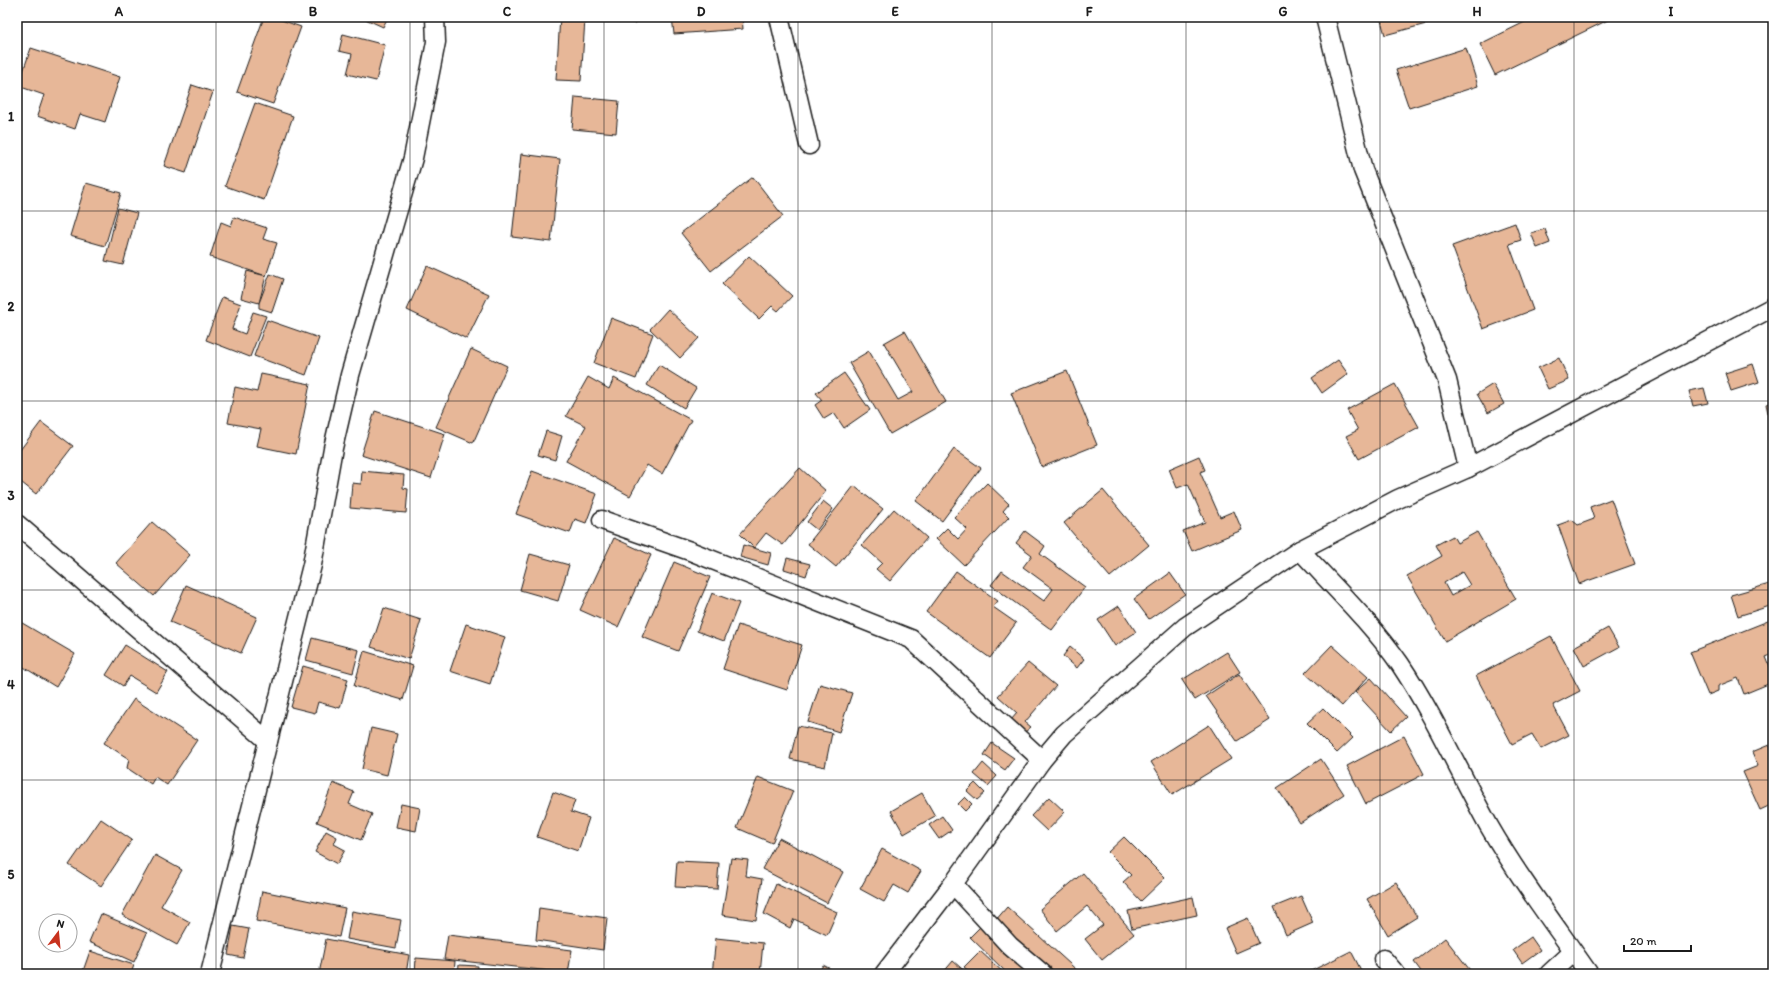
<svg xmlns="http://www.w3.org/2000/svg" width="1790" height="991" font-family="Itim,sans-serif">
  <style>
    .building { fill: #e7b798; stroke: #1c1c1c; fill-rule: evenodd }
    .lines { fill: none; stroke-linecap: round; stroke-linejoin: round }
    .minor-casing { stroke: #1c1c1c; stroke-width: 21 }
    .minor { stroke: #fff; stroke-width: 18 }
    .grid { fill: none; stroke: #1c1c1c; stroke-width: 1; stroke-opacity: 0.55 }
    .neatline { fill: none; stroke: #1c1c1c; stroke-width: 1.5 }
    .grid-label { font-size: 13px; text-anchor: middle; font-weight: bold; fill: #1c1c1c }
  </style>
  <rect width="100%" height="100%" fill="#fff"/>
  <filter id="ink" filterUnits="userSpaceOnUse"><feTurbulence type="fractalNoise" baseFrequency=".025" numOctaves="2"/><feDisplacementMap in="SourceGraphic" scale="8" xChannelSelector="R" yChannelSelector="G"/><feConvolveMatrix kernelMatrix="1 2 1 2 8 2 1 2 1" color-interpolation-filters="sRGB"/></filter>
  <g filter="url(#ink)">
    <g class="building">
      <polygon points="264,17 273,17 301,27 273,104 237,92"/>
      <polygon points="361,17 388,17 383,27"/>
      <polygon points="560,17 636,17 636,23 585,19 581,81 556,80"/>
      <polygon points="672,17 742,17 743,29 674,34"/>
      <polygon points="1380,17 1429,17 1430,23 1385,35"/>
      <polygon points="1535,17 1612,17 1612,18 1495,75 1480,44"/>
      <polygon points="343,34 385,45 376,81 347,74 352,54 339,51"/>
      <polygon points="31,48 120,77 105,122 80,114 75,129 37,116 44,95 18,86"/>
      <polygon points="1466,48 1478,86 1409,108 1396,70"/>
      <polygon points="192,85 213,92 186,173 164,166"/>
      <polygon points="575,97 619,101 616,133 572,129"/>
      <polygon points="255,103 293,116 264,200 225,186"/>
      <polygon points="521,154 560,159 551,242 512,237"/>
      <polygon points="753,177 783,216 711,271 681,233"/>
      <polygon points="86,183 121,193 105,246 70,236"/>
      <polygon points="118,208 137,213 123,265 105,261"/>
      <polygon points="234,217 267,228 263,239 277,243 266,276 210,257 221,222 231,226"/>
      <polygon points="1515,223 1521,240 1509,244 1533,310 1483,329 1452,246"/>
      <polygon points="1545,229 1550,243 1537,248 1531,233"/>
      <polygon points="749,256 792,296 778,311 772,306 759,319 722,284"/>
      <polygon points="427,266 489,294 467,339 407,310"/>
      <polygon points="247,271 266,276 259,303 241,298"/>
      <polygon points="270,274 283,279 272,312 259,308 259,303"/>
      <polygon points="222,297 241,304 232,329 245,334 253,312 266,316 250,357 206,340"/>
      <polygon points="668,309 699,338 680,358 650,329"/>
      <polygon points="611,318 653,334 636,379 594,363"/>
      <polygon points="267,320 319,338 306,375 254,356"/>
      <polygon points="905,331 946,402 890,434 849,363 869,351 898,400 913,392 884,343"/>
      <polygon points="471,349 507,366 473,443 436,427"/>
      <polygon points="1559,358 1569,380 1548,389 1538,368"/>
      <polygon points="1338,360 1348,374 1322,393 1312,378"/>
      <polygon points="1753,364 1759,382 1731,391 1725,373"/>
      <polygon points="659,365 696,388 684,408 647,385"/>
      <polygon points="1067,371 1097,445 1042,467 1011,393"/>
      <polygon points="844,373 870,410 844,428 834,413 824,419 815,405 822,400 816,393"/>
      <polygon points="261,374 310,384 296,454 257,446 261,429 228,423 235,387 257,392"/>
      <polygon points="588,377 609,389 614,378 691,420 662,474 647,465 630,496 566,461 586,426 566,416"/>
      <polygon points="1395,384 1419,427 1359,459 1346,436 1358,430 1347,410"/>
      <polygon points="1493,384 1504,404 1488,413 1477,394"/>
      <polygon points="1704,388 1708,403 1693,406 1689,391"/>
      <polygon points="1773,402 1773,436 1766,404"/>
      <polygon points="375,411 445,434 431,478 361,455"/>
      <polygon points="41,422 73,446 36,494 17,479 17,454"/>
      <polygon points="546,431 562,436 555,460 538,455"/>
      <polygon points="954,449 981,468 942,521 916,501"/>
      <polygon points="1199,456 1205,470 1200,472 1220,517 1234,511 1242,530 1192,551 1183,531 1205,522 1188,484 1177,488 1169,469"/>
      <polygon points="800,468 826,491 783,545 766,533 754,548 740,534"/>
      <polygon points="362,471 404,475 403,488 408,489 406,513 350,508 352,483 361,484"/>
      <polygon points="532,471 597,494 586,523 575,519 570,533 516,514"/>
      <polygon points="987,483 1009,504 1003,511 1009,517 964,565 936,539 947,528 958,539 967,529 954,517"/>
      <polygon points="854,486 883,509 836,567 808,544"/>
      <polygon points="1103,490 1149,545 1110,577 1064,523"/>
      <polygon points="1611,499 1635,564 1579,584 1558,525 1572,520 1578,525 1594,519 1590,507"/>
      <polygon points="823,501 833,509 817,530 807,522"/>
      <polygon points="894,509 927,538 890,581 876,569 882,563 862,545"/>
      <polygon points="152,522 190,555 154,596 116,563"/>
      <polygon points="1025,531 1045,546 1040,554 1085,587 1052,630 991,585 1002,571 1044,601 1053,589 1023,567 1032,555 1016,543"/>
      <path d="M1477 532 1516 599 1445 641 1407 576 1442 556 1436 545 1453 536 1457 543ZM1462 572 1470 585 1451 596 1444 583Z"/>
      <polygon points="614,538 651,555 618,627 580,610"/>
      <polygon points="743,545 771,553 768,565 740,557"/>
      <polygon points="530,554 569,565 558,601 520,590"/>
      <polygon points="787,558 810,564 806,576 784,569"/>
      <polygon points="674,562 710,577 678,651 642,637"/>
      <polygon points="956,571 998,601 993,607 1016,623 990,658 926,612"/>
      <polygon points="1170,573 1185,594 1149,619 1134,599"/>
      <polygon points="1773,583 1773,605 1738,616 1731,595"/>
      <polygon points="186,585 257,617 241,653 170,622"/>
      <polygon points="712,593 739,603 724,641 697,631"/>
      <polygon points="1119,606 1136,632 1115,646 1098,620"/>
      <polygon points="384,608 421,620 409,659 371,647"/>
      <polygon points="1773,619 1773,654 1766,657 1773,674 1773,682 1744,694 1738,678 1718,686 1718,691 1708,695 1690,652"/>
      <polygon points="17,620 75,654 56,687 17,663"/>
      <polygon points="466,624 505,637 490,684 450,671"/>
      <polygon points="738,625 802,645 787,690 723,669"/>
      <polygon points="1608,628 1619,647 1584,666 1574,647"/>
      <polygon points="1551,636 1580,691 1553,705 1569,735 1541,749 1532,734 1512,744 1476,676"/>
      <polygon points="312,638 359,650 353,673 306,660"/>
      <polygon points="125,645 168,672 156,692 130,676 123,686 106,675"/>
      <polygon points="1332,645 1368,677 1342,706 1305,673"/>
      <polygon points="1070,647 1084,659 1077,668 1063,656"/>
      <polygon points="364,651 413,666 403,700 354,686"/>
      <polygon points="1227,652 1240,672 1195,700 1182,680"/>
      <polygon points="1028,663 1056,686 1025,722 1031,727 1025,732 1011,720 1017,713 998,696"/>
      <polygon points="303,666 348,679 340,708 318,702 315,713 291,707"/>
      <polygon points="1239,674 1270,720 1237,741 1206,696"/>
      <polygon points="1371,678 1406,717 1391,731 1355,692"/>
      <polygon points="820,684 852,693 839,732 808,722"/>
      <polygon points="134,699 197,740 167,785 155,777 151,784 127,768 129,759 104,743"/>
      <polygon points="1323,708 1353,738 1337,753 1307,723"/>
      <polygon points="1209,725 1231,759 1172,795 1151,762"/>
      <polygon points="798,726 832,733 825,767 790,759"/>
      <polygon points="371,728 397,734 387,775 362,769"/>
      <polygon points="1404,736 1424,774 1366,804 1347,766"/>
      <polygon points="992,743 1014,758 1005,770 984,755"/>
      <polygon points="1769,745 1773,753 1773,804 1760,810 1743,772 1758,766 1752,752"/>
      <polygon points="1321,759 1344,794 1300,823 1277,788"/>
      <polygon points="983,763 997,776 988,786 974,774"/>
      <polygon points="758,777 793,791 772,843 737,828"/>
      <polygon points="333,783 354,792 349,804 372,814 361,840 317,822"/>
      <polygon points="975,783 985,793 977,800 967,791"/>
      <polygon points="553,792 575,800 571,812 589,818 578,851 537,837"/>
      <polygon points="922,793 935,816 904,834 891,811"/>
      <polygon points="965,797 972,804 965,811 958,804"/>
      <polygon points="1049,797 1065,812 1047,831 1031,816"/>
      <polygon points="401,804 420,808 416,831 396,827"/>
      <polygon points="942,816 952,830 939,839 929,825"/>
      <polygon points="101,819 132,840 101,886 69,865"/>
      <polygon points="326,831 337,837 334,844 345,850 337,864 315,852"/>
      <polygon points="1124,837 1165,878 1141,901 1123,882 1131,875 1108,852"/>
      <polygon points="779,838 843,872 827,903 762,869"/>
      <polygon points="882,849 921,871 908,893 894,885 884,902 860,889"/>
      <polygon points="155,855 182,870 161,906 190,922 177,945 122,915"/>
      <polygon points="731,858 748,860 746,876 762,879 756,920 722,915"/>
      <polygon points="677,861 719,863 717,889 675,887"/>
      <polygon points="1083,873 1134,934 1102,960 1085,939 1103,925 1087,906 1057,931 1040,909"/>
      <polygon points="1396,882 1417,917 1388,935 1367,899"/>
      <polygon points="776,884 837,912 827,935 794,919 790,928 764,914"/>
      <polygon points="262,891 345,908 339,937 256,921"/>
      <polygon points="1301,896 1313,923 1286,935 1274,907"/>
      <polygon points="1193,897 1197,915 1132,929 1128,911"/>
      <polygon points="1007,907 1081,974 1053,974 995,921"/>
      <polygon points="539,908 607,918 603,950 536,940"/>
      <polygon points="352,911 401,920 396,948 347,939"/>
      <polygon points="101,914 147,933 134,962 89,942"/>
      <polygon points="1248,918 1259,943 1236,953 1225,928"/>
      <polygon points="983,924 1030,974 1008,974 970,937"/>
      <polygon points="233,926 249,929 243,958 228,955"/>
      <polygon points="448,935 572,950 568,973 444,959"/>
      <polygon points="1531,937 1540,950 1522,963 1513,950"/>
      <polygon points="716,938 763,943 760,974 712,974"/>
      <polygon points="1445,938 1473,974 1423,974 1414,962"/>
      <polygon points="326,939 409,955 406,974 319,974"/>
      <polygon points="90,951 134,965 131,974 82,974"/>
      <polygon points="980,951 1005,974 972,974 964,967"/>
      <polygon points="1351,951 1363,974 1305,974"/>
      <polygon points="416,958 455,961 454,974 415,974"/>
      <polygon points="953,961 968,974 942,974"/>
      <polygon points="459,965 478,966 477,974 458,974"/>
      <polygon points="823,965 840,974 818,974"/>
    </g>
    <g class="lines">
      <g class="minor-casing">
        <g id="minor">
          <polyline points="779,17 809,145"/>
          <polyline points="1325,17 1363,170 1447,380 1468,468"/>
          <polyline points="602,520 690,551 911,639 1042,760"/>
          <polyline points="17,524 268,741"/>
          <path d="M1300 550C1333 586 1373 625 1400 664 1434 715 1459 772 1489 826 1519 878 1555 925 1589 974"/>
          <polyline points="953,884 1010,946 1043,974"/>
          <polyline points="1383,959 1396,974"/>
          <polyline points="210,974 312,565 333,448 350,375 413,158 436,42 435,17"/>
          <polyline points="884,974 953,884 1042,760 1064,734 1185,627 1300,550 1398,499 1468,468 1773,307"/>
          <polyline points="1549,974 1573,952"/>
        </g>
      </g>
      <use href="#minor" class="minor"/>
    </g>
  </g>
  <path class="grid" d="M216 17V974M410 17V974M604 17V974M798 17V974M992 17V974M1186 17V974M1380 17V974M1574 17V974M17 211H1773M17 401H1773M17 590H1773M17 780H1773"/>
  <rect width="1790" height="991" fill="none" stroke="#fff" stroke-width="44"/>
  <g transform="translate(58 933) rotate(16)"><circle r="19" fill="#ffffff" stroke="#a4a4a4"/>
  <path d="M0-3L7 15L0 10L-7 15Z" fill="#c8321e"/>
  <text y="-6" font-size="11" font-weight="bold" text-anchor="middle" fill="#1c1c1c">N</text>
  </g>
  <path d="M1624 945v6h67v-6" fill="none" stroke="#1c1c1c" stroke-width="2"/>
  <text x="1630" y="945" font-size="12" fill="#1c1c1c" stroke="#ffffff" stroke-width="3" paint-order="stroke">20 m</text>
  <rect x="22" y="22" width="1746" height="947" class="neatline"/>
  <g class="grid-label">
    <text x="119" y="16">A</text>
    <text x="313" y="16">B</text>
    <text x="507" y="16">C</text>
    <text x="701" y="16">D</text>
    <text x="895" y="16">E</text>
    <text x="1089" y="16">F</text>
    <text x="1283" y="16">G</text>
    <text x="1477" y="16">H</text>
    <text x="1671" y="16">I</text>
    <text x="11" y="121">1</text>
    <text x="11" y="311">2</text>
    <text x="11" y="500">3</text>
    <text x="11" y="689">4</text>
    <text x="11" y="879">5</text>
  </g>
</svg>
